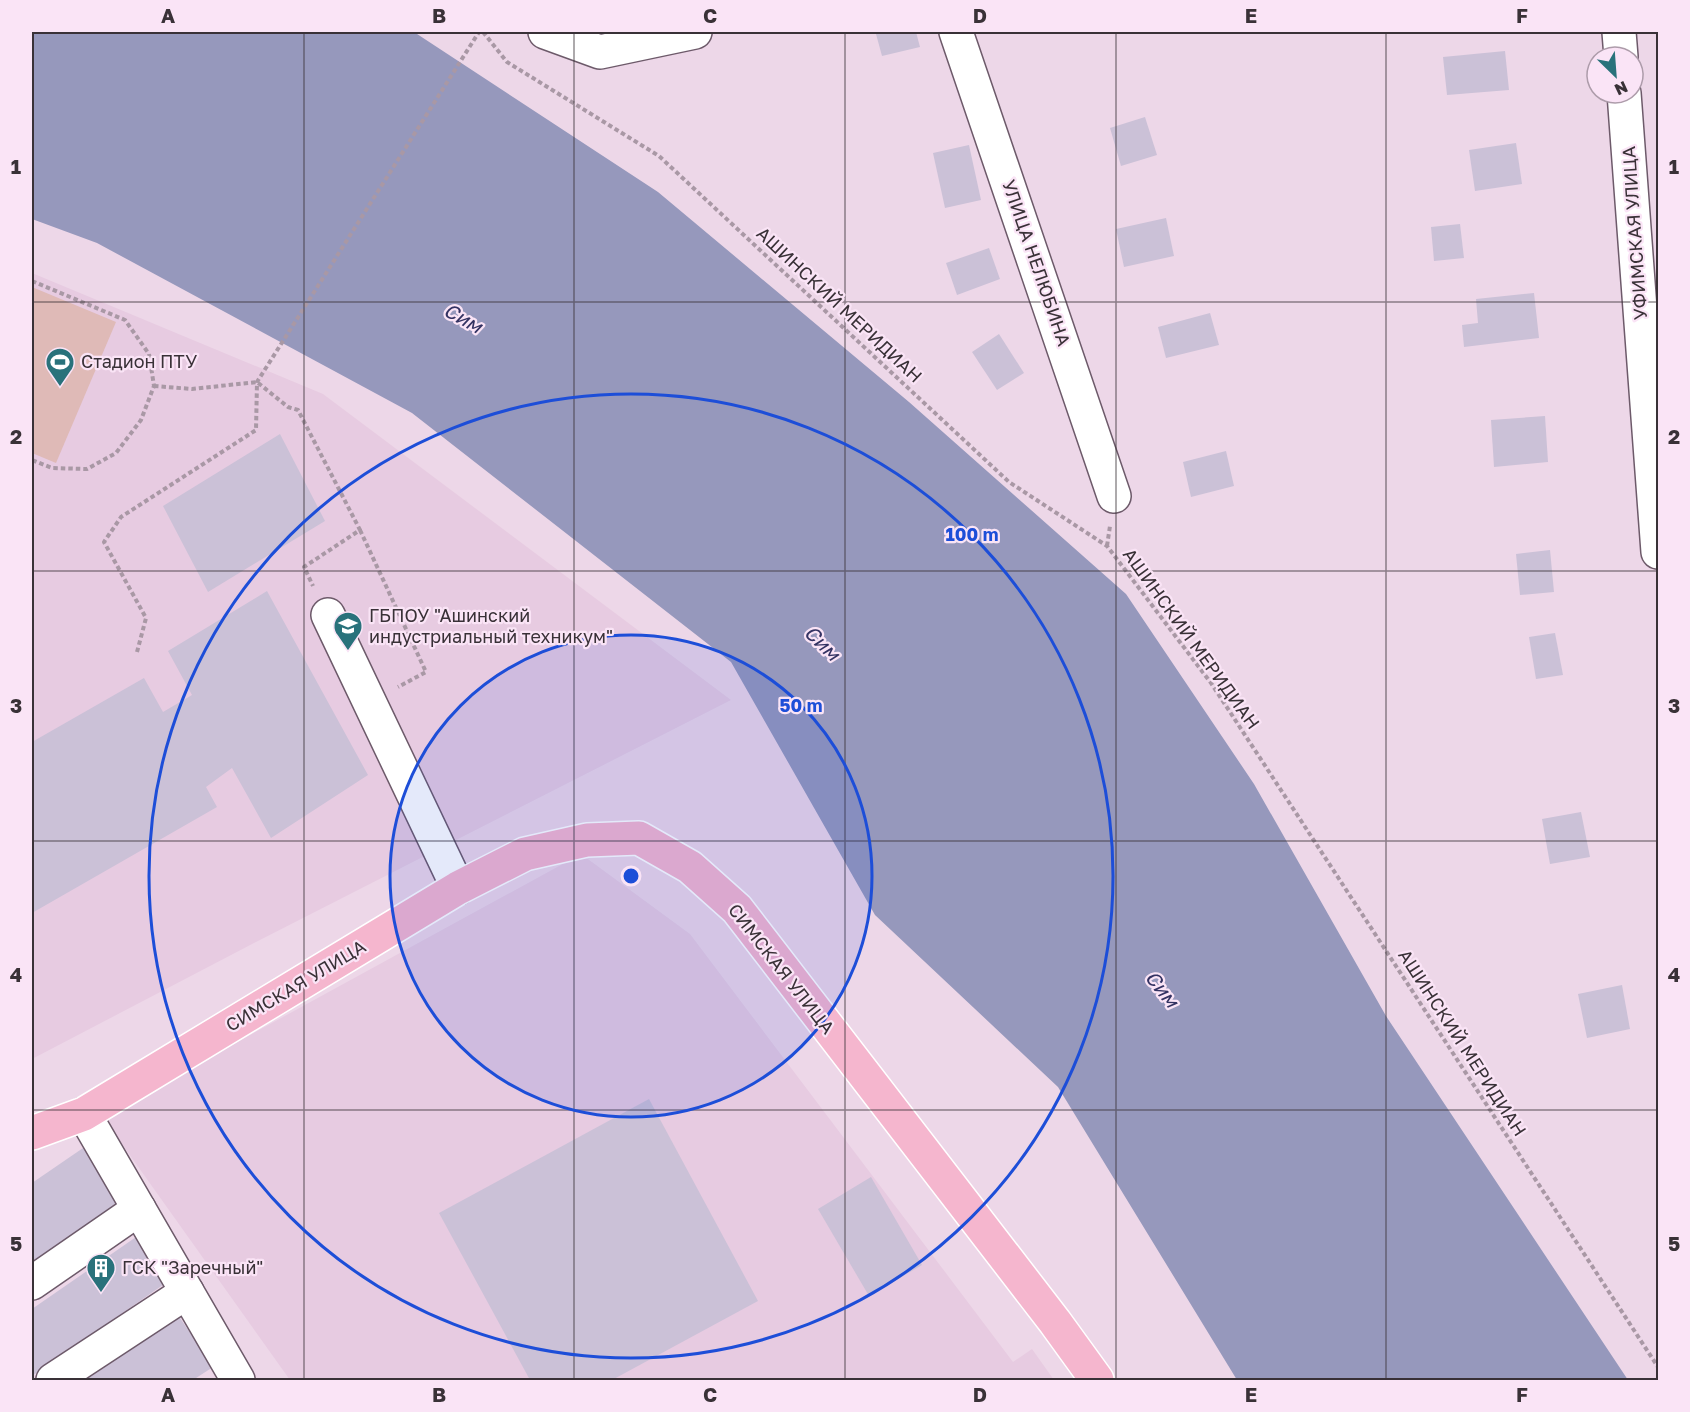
<svg xmlns="http://www.w3.org/2000/svg" width="1690" height="1412" font-family="'Golos Text',sans-serif">
  <style>
    .built { fill: #e7cbe1 }
    .green { fill: #dfbab7 }
    .water { fill: #9698bc }
    .building { fill: #cbc1d7 }
    .lines { fill: none; stroke-linecap: round; stroke-linejoin: round }
    .minor-casing { stroke: #6d5a6a; stroke-width: 36 }
    .major-casing { stroke: #fff; stroke-width: 36 }
    .path { stroke: #a998a5; stroke-width: 4; stroke-dasharray: 4.5 3; stroke-linecap: butt }
    .minor { stroke: #fff; stroke-width: 33 }
    .major { stroke: #f5b6ce; stroke-width: 33 }
    .grid { fill: none; stroke: #393137; stroke-width: 1.5; stroke-opacity: 0.55 }
    .ring { fill: none; stroke: #1d4ed8; stroke-width: 3 }
    .labels { text-anchor: middle; stroke-width: 4.5; stroke-linejoin: round; paint-order: stroke }
    .street-label { font-size: 18px; fill: #393137; stroke: #fae4f6 }
    .poi-label { font-size: 18px; fill: #393137; stroke: #fae4f6; text-anchor: start }
    .water-label { font-size: 20px; font-style: italic; fill: #333262; stroke: #fae4f6 }
    .centre { fill: #1d4ed8; stroke: #fae4f6; stroke-width: 3 }
    .ring-label { font-size: 18px; text-anchor: middle; font-weight: bold; fill: #1d4ed8; stroke: #fae4f6; stroke-width: 4.5; stroke-linejoin: round; paint-order: stroke }
    .neatline { fill: none; stroke: #393137; stroke-width: 2 }
    .grid-label { font-size: 20px; text-anchor: middle; font-weight: bold; fill: #393137 }
  </style>
  <rect width="100%" height="100%" fill="#edd7e8"/>
  <g class="built">
    <polygon points="32,273 323,394 731,700 254,943 32,1059"/>
    <polygon points="581,854 690,934 1013,1362 1032,1349 1054,1380 290,1380 102,1116"/>
  </g>
  <polygon class="green" points="32,287 116,322 56,463 32,453"/>
  <polygon class="water" points="32,32 414,32 658,192 909,402 1126,594 1254,784 1386,1016 1628,1380 1237,1380 1058,1087 875,915 731,662 412,413 97,243 32,219"/>
  <g class="building">
    <polygon points="886,32 916,32 920,47 882,56 876,34"/>
    <polygon points="1505,51 1509,90 1447,95 1443,57"/>
    <polygon points="1145,117 1157,155 1121,166 1110,128"/>
    <polygon points="1516,143 1522,184 1475,191 1469,150"/>
    <polygon points="969,145 981,200 945,208 933,153"/>
    <polygon points="1166,218 1174,256 1124,267 1116,229"/>
    <polygon points="1460,224 1464,258 1434,261 1431,227"/>
    <polygon points="989,248 1000,279 957,295 946,263"/>
    <polygon points="1534,293 1539,338 1464,347 1462,325 1478,323 1476,299"/>
    <polygon points="1210,313 1219,345 1166,358 1158,327"/>
    <polygon points="999,334 1024,373 997,390 972,352"/>
    <polygon points="1545,416 1548,462 1494,467 1491,420"/>
    <polygon points="280,434 325,521 208,592 163,506"/>
    <polygon points="1226,451 1234,486 1191,497 1183,462"/>
    <polygon points="1550,550 1554,592 1520,595 1516,554"/>
    <polygon points="267,591 368,775 271,838 232,768 206,787 217,807 32,913 32,742 144,678 163,712 192,695 168,651"/>
    <polygon points="1555,633 1563,675 1536,679 1529,637"/>
    <polygon points="1581,812 1590,857 1550,864 1542,819"/>
    <polygon points="1622,985 1630,1029 1587,1038 1578,994"/>
    <polygon points="649,1099 758,1301 612,1380 530,1380 439,1213"/>
    <polygon points="86,1146 125,1203 32,1267 32,1183"/>
    <polygon points="871,1177 922,1265 869,1296 818,1209"/>
    <polygon points="139,1235 170,1280 32,1376 32,1309"/>
    <polygon points="178,1315 213,1367 193,1380 82,1380"/>
  </g>
  <g class="lines">
    <g class="minor-casing">
      <g id="minor">
        <polyline points="545,32 600,52 695,32"/>
        <polyline points="956,32 1114,496"/>
        <polyline points="1619,32 1621,57"/>
        <polyline points="1624,93 1658,552"/>
        <polyline points="328,615 458,888"/>
        <polyline points="84,1114 238,1380"/>
        <polyline points="32,1283 139,1209"/>
        <polyline points="53,1380 187,1292"/>
      </g>
    </g>
    <g class="major-casing">
      <polyline id="major" points="32,1133 84,1114 458,888 525,854 587,840 639,838 690,867 737,909 1055,1322 1097,1380"/>
    </g>
    <g class="path">
      <polyline points="483,32 507,62 659,156 1009,482 1107,546 1211,683 1658,1367"/>
      <polyline points="32,281 125,320 149,354 154,386 141,420 116,453 87,469 52,468 32,460"/>
      <polyline points="154,386 192,389 257,382 288,407 298,410 360,530 304,567 313,586"/>
      <polyline points="360,530 426,672 398,687"/>
      <polyline points="1107,546 1110,526"/>
      <polyline points="137,652 146,618 104,542 121,517 256,430 257,382 479,32"/>
    </g>
    <use href="#minor" class="minor"/>
    <use href="#major" class="major"/>
  </g>
  <path class="grid" d="M304 32V1380M574 32V1380M845 32V1380M1116 32V1380M1386 32V1380M32 302H1658M32 571H1658M32 841H1658M32 1110H1658"/>
  <circle cx="631" cy="876" r="241" fill="#1d4ed8" fill-opacity=".12"/>
  <g class="ring">
    <circle cx="631" cy="876" r="241"/>
    <circle cx="631" cy="876" r="482"/>
  </g>
  <defs>
    <g id="stadium-pin" transform="scale(1.5)"><path d="M0 17L-7.5 6A9.5 9.5 0 1 1 7.5 6Z" fill="#29727b" stroke="#fae4f6"/><path d="M0-5a6.5 5 0 1 0 0 10a6.5 5 0 1 0 0-10ZM-3.5-1.8h7v3.6h-7Z" fill="#fff"/></g>
    <g id="university-pin" transform="scale(1.5)"><path d="M0 17L-7.5 6A9.5 9.5 0 1 1 7.5 6Z" fill="#29727b" stroke="#fae4f6"/><path d="M0-5L7-2L0 1L-7-2ZM-4 1L0 2.5L4 1V4Q0 6-4 4Z" fill="#fff"/></g>
    <g id="building-pin" transform="scale(1.5)"><path d="M0 17L-7.5 6A9.5 9.5 0 1 1 7.5 6Z" fill="#29727b" stroke="#fae4f6"/><path d="M-4-6H4V6H1V3H-1V6H-4ZM-2.5-4.3h1.7v1.8h-1.7ZM.8-4.3h1.7v1.8H.8ZM-2.5-1h1.7V.8h-1.7ZM.8-1h1.7V.8H.8Z" fill="#fff"/></g>
  </defs>
  <g fill-rule="evenodd">
    <use href="#stadium-pin" x="60" y="362"/>
    <use href="#university-pin" x="348" y="626"/>
    <use href="#building-pin" x="101" y="1268"/>
  </g>
  <g class="labels">
    <g class="street-label">
      <text transform="translate(1635 233) rotate(-94)" y="6">УФИМСКАЯ УЛИЦА</text>
      <text transform="translate(1036 263) rotate(71)" y="6">УЛИЦА НЕЛЮБИНА</text>
      <text transform="translate(839 305) rotate(43)" y="6">АШИНСКИЙ МЕРИДИАН</text>
      <text transform="translate(1191 639) rotate(54)" y="6">АШИНСКИЙ МЕРИДИАН</text>
      <text transform="translate(781 969) rotate(52)" y="6">СИМСКАЯ УЛИЦА</text>
      <text transform="translate(296 986) rotate(-31)" y="6">СИМСКАЯ УЛИЦА</text>
      <text transform="translate(1462 1043) rotate(57)" y="6">АШИНСКИЙ МЕРИДИАН</text>
    </g>
    <g class="poi-label">
      <text x="81" y="368">Стадион ПТУ</text>
      <text x="369" y="622">ГБПОУ "Ашинский<tspan x="369" dy="21">индустриальный техникум"</tspan></text>
      <text x="122" y="1274">ГСК "Заречный"</text>
    </g>
    <g class="water-label">
      <text transform="translate(463 318) rotate(29)" y="7">Сим</text>
      <text transform="translate(822 643) rotate(44)" y="7">Сим</text>
      <text transform="translate(1162 989) rotate(52)" y="7">Сим</text>
    </g>
  </g>
  <circle cx="631" cy="876" r="9" class="centre"/>
  <g class="ring-label">
    <text x="972" y="541">100 m</text>
    <text x="801" y="712">50 m</text>
  </g>
  <rect width="1690" height="1412" fill="none" stroke="#fae4f6" stroke-width="66"/>
  <g transform="translate(1615 75) rotate(155)"><circle r="28" fill="#fae4f6" stroke="#ad9caa" stroke-width="1.5"/>
  <path d="M0-4.5L10 22L0 15L-10 22Z" fill="#29727b"/>
  <text y="-9" font-size="16" font-weight="bold" text-anchor="middle" fill="#393137">N</text>
  </g>
  <rect x="33" y="33" width="1624" height="1346" class="neatline"/>
  <g class="grid-label">
    <text x="168" y="23">A</text>
    <text x="439" y="23">B</text>
    <text x="710" y="23">C</text>
    <text x="980" y="23">D</text>
    <text x="1251" y="23">E</text>
    <text x="1522" y="23">F</text>
    <text x="16" y="174">1</text>
    <text x="1674" y="174">1</text>
    <text x="16" y="444">2</text>
    <text x="1674" y="444">2</text>
    <text x="16" y="713">3</text>
    <text x="1674" y="713">3</text>
    <text x="16" y="982">4</text>
    <text x="1674" y="982">4</text>
    <text x="16" y="1251">5</text>
    <text x="1674" y="1251">5</text>
    <text x="168" y="1402">A</text>
    <text x="439" y="1402">B</text>
    <text x="710" y="1402">C</text>
    <text x="980" y="1402">D</text>
    <text x="1251" y="1402">E</text>
    <text x="1522" y="1402">F</text>
  </g>
</svg>
